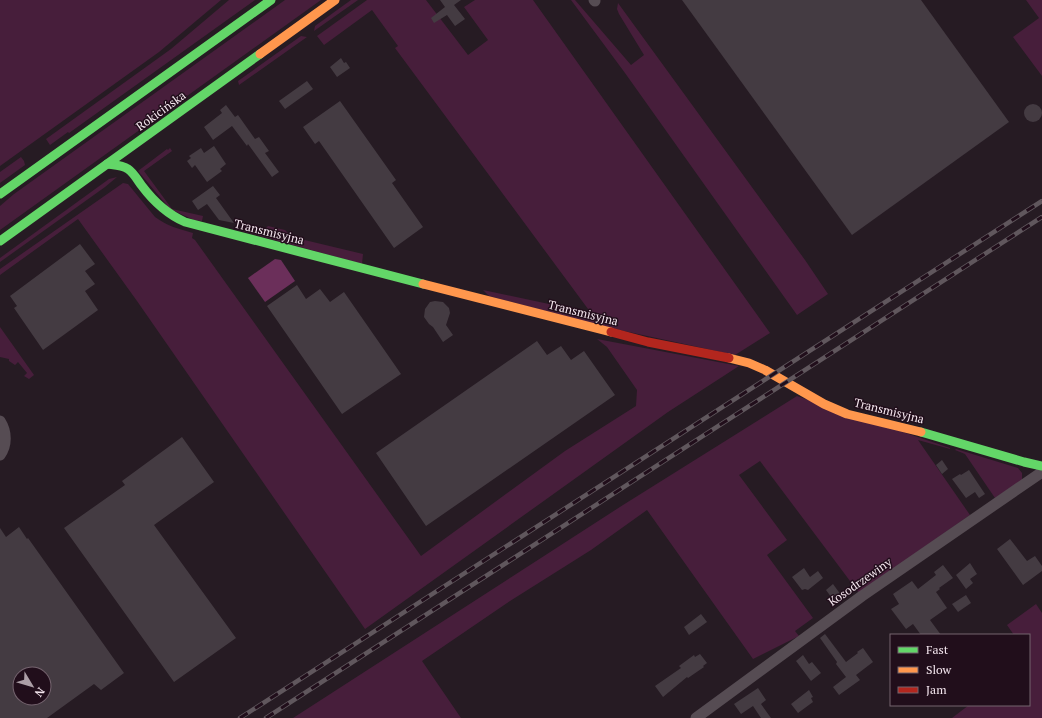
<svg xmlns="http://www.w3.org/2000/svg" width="1042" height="718" font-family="'PT Serif',serif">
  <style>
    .green { fill: #471e3b }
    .water { fill: #6b2f5a }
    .building { fill: #443b42; fill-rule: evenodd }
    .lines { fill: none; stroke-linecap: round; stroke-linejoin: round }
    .street { stroke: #564c53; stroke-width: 11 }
    .fast { stroke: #63d668; stroke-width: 9 }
    .slow { stroke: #ff974d; stroke-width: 9 }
    .jam { stroke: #b3261e; stroke-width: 9 }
    .rail-casing { stroke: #60575d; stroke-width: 4.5 }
    .rail { stroke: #210e1b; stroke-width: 3; stroke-dasharray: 9; stroke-linecap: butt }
    .labels { text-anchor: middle; stroke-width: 3; stroke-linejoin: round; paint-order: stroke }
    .street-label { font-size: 12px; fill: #f4e6ee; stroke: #210e1b }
  </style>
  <rect width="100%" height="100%" fill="#261b23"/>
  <g class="green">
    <polygon points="0,0 221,0 159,52 0,166"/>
    <polygon points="229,0 255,0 69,133 68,132 50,145 46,139 171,49"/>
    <polygon points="285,0 321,0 0,230 0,206 14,194"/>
    <polygon points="351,0 358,0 314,31 315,26"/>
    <polygon points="367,0 426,0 468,55 488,40 464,7 475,0 533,0 770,333 735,355 601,326 489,296 483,290 591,313 395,48 398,46 372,10 324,45 317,36"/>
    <polygon points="571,0 575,0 631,65 644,55 619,14 617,9 618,3 805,260 828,294 797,315 625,73"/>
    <polygon points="1026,0 1042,0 1042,76 1013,37 1039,18"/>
    <polygon points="301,36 307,37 239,85 238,81"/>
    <polygon points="170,148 172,151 144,171 172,209 203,216 202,221 194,220 170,209 138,171 167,149 168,150"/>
    <polygon points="21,157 24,161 25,165 0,183 0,172"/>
    <polygon points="117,177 105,187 0,262 0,258 109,179"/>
    <path d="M123 183 128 184 155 217C167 226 179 229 193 233L192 238 195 240 421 556 565 451 636 406 637 390 607 347 597 339 739 366 668 412 365 629 137 301 78 219 0 275V269Z"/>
    <polygon points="243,226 264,230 268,226 285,230 292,237 363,254 362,264 242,231"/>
    <polygon points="0,327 34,375 29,379 24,376 27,373 18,362 15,365 9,361 9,359 0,357"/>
    <polygon points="797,396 950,448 950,449 918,440 970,515 859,593 760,461 739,475 787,540 767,555 813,618 795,631 799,636 753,659 647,510 591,550 510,601 422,661 461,718 293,718 623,505"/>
    <polygon points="956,449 1018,468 1022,473 1022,480 995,498 965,454 955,450"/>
    <polygon points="1036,604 1042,613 1042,718 952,718 969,705 1029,705 1029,635 1014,635 1007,625"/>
  </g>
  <polygon class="water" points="275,259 281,260 295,281 265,302 248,278"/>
  <g class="building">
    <polygon points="440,0 461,0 454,5 465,19 455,26 447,15 434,23 431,18 445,7"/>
    <polygon points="682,0 921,0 1009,122 852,235"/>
    <polygon points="341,58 344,63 346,62 350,68 337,77 330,67"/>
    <polygon points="307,81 313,89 285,109 279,101"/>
    <polygon points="340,101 396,180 392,183 423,227 394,248 319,141 315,144 303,127"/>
    <circle cx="1033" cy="113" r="9"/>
    <polygon points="226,105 235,117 238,115 255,139 259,137 269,151 265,153 279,172 272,177 248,144 247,146 232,126 213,140 204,127 222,113 220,110"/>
    <polygon points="214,146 226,164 220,169 222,171 207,182 195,165 192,168 187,161 191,158 189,156 201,148 204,153"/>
    <polygon points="213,186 220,195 216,198 234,223 219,220 207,204 198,210 192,201"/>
    <polygon points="80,244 95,264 85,271 95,284 85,291 98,310 43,350 14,308 17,306 10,296"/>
    <polygon points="297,285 306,299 320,289 330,302 344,292 401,374 342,414 267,306"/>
    <polygon points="435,301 443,302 449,308 450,313 446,325 453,335 443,342 433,327 429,324 424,317 425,309 430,302"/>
    <polygon points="537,341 547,355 561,346 571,360 584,351 615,395 426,526 376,453"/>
    <polygon points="182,437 214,482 154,525 236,638 174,682 64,528 125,485 122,481"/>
    <polygon points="942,460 948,469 942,474 936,465"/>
    <polygon points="969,470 985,494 979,498 975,492 966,498 952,479 960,474 961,475"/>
    <path d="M19 527 27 539 28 538 124 673 101 690 94 684 47 718H0V528L6 537ZM20 674H44V698H20Z"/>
    <polygon points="1010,539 1027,561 1035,556 1042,566 1042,571 1023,585 997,549"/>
    <polygon points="970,563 977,574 970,579 973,583 966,589 956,575"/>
    <polygon points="943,565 953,578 939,588 940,589 936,592 947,608 930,620 941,635 921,635 913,624 906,629 891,609 899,604 893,594 912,581 918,589 936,575 934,572"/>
    <polygon points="804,568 810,577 818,571 823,578 808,590 805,589 802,590 792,577"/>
    <polygon points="833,584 841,595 834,601 826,590"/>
    <polygon points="966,595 971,603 958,612 952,604"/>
    <polygon points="701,614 707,622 689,635 684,627"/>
    <polygon points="825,634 846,662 858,653 857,652 863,648 873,662 856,675 860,680 839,695 833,687 846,677 836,664 837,662 820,638"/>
    <polygon points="700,654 707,663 703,666 704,667 688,678 687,677 663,697 655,686 681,668 679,666 694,655 695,657"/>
    <polygon points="803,655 809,664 812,662 821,673 811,681 796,661"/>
    <polygon points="758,688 766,700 761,704 771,718 761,718 753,706 741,714 734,704"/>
    <polygon points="809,690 813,697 811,698 813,702 798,713 791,704"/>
  </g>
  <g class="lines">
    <g class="street">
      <polyline points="594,0 595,1"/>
      <path d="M0 421C7 432 7 445 0 455"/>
      <polyline points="696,718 862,596 1042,472"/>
    </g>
    <g class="fast">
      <path d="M107 164C114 165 122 165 128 169 134 173 138 181 142 186 154 202 167 214 185 222L423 284"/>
      <polyline points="0,194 271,0"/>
      <polyline points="0,241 260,54"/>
      <polyline points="921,432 1024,462 1042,466"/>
    </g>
    <g class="slow">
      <polyline points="260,54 335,0"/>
      <polyline points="423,284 611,332"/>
      <polyline points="729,358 749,363 765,370 824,404 847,414 921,432"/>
    </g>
    <polyline class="jam" points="611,332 648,342 729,358"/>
    <g class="rail-casing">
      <g id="rail">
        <polyline points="240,718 1042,201"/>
        <polyline points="266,718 1042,217"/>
      </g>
    </g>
    <use href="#rail" class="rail"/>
  </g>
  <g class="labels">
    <g class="street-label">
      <text transform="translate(161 111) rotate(-36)" y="4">Rokicińska</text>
      <text transform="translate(269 232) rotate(14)" y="4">Transmisyjna</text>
      <text transform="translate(583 313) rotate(14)" y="4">Transmisyjna</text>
      <text transform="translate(889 411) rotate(14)" y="4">Transmisyjna</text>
      <text transform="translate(860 582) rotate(-35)" y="4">Kosodrzewiny</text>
    </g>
  </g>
  <rect x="890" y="634" width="140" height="72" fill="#210e1b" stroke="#75646f"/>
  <rect x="898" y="647" width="20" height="6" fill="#63d668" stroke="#75646f"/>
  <text x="926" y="654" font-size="12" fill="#f4e6ee">Fast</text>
  <rect x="898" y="667" width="20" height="6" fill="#ff974d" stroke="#75646f"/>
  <text x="926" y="674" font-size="12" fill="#f4e6ee">Slow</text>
  <rect x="898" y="687" width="20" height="6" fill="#b3261e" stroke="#75646f"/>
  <text x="926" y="694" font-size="12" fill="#f4e6ee">Jam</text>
  <g transform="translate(32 686) rotate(128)"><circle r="19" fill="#210e1b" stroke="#75646f"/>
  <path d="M0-3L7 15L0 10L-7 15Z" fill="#ac9fa7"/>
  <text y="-6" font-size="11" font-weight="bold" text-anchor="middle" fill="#f4e6ee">N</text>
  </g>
</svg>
